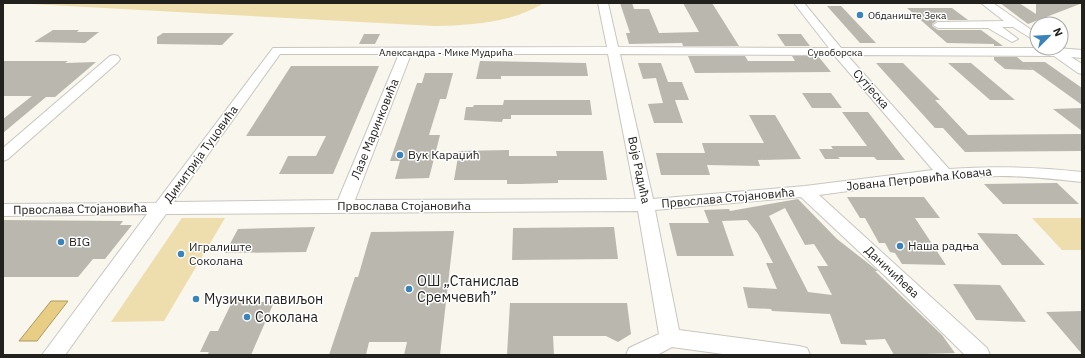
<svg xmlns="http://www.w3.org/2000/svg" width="1085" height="358" font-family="'IBM Plex Sans',sans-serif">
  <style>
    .green { fill: #eeddad }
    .water { fill: #e7ce84; stroke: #ac9a65 }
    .building { fill: #bab7af; fill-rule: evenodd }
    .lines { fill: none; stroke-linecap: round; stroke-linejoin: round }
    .minor-casing { stroke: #c9c6be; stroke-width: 2 }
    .minor { fill: #fff; fill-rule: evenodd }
    .poi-dot { fill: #3b84b9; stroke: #fff; stroke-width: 1.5 }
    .labels { text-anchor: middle; stroke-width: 3; stroke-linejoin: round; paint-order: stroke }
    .far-poi-label { font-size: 10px; fill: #22211e; stroke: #fff; text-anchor: start }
    .far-street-label { font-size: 10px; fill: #22211e; stroke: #fff }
    .street-label { font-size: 12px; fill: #22211e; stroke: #fff }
    .poi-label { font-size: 12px; fill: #22211e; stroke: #fff; text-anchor: start }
    .near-poi-label { font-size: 14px; fill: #22211e; stroke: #fff; text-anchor: start }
  </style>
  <rect width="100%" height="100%" fill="#f9f6ee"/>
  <g class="green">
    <path d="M12 3H544C511 23 472 25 435 26Z"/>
    <polygon points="182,218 225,218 164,321 111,322"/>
    <polygon points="1032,218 1082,218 1082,250 1062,250"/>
  </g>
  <polygon class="water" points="51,301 68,301 37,341 19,341"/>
  <g class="building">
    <polygon points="620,3 632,3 634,9 649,9 659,33 699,32 683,3 712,3 739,46 683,46 682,43 629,44 626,33 630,33"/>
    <polygon points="1000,3 1019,3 1036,14 1036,3 1080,4 1028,24"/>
    <polygon points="827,6 841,6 876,43 860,43"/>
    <polygon points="907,8 952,8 968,20 938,20 932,24 932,26 938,30 981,30 1003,46 994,46 994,44 947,43"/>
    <polygon points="53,30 79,30 77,32 99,32 85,43 34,42"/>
    <polygon points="163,33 234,33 222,45 157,44 157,37"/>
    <polygon points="364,34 380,34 375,44 359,44"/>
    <polygon points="777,34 801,34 810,46 785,46"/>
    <polygon points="688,56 745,56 748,61 795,61 792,56 818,56 831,72 695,73"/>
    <polygon points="994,57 1017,57 1023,62 1045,62 1082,88 1082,105 1025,64 1033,70 1005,69 994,60"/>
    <polygon points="3,61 68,61 65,63 96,62 55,97 46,97 3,133 3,119 32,96 3,96"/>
    <polygon points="480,61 586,63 588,76 501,76 501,79 476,79"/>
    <polygon points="638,63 661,63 668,82 682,82 689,100 675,100 683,123 654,123 648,104 663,103 656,78 643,79"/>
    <polygon points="876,63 903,63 940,100 935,100 968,135 1082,134 1082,151 965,152 943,128 935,128"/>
    <polygon points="948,63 971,63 1015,100 990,100"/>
    <polygon points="291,66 379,66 333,174 279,174 288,156 316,156 326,136 246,136"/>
    <polygon points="425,73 453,73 446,99 440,99 429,135 440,135 429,178 395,179 400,161 390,161 417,83 422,83"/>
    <polygon points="802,93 831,93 842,108 812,108"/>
    <polygon points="504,100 590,100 592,115 511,115 511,119 503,119 502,122 464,120 466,107 473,107 474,105 503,105"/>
    <polygon points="1082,108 1082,131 1053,109"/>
    <polygon points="842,112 868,112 905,160 877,160 874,157 838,157 840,159 825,159 819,149 833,149 831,146 867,146"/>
    <polygon points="749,115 775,115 801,159 758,160 760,166 707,165 710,175 661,175 656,153 705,153 702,143 764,143"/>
    <polygon points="509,150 509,156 557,156 556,151 603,151 607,180 558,180 558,183 520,184 507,184 507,180 454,180 459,151"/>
    <polygon points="1057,183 1079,204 1003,204 984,184"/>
    <polygon points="847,197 924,197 940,218 915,218 946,265 902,264 895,253 890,252 885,243 879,243 865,218 860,218"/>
    <path d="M798 199 837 239 878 271H875L942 335 955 353 894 355 885 339 865 340 867 345 841 344 830 314 772 311 771 309 748 308 743 287 777 289 766 263H773L758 234 747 220 722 221 734 256H677L669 223H709L704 210 729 209 730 211ZM785 208 805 245 814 244 828 266H817L832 295 808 292 769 216Z"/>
    <polygon points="3,220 123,221 120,225 132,225 105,259 93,259 78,277 3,277"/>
    <polygon points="315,227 306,252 225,253 238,229"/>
    <polygon points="614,227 618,259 512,260 513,228"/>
    <polygon points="454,231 440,355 404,355 407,342 369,342 366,355 329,355 355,277 358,277 371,232"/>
    <polygon points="977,233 1017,234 1045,265 1002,265"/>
    <polygon points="953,284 1000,285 1026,322 976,320"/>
    <polygon points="232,302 274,302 251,355 207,355 209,352 200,352 210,331 218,331"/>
    <polygon points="510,303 627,303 631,334 618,342 606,336 553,336 554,355 507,355"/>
    <polygon points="1082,311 1082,354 1046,312"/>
  </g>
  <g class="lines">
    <g class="minor-casing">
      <g id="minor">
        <path d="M598 3H608L618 47 829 48 794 3H804L841 48H1057L1082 50V58L1071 57 1082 64V74L1078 73 1054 56 847 55 949 169C994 166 1037 167 1082 172V182C1055 179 1028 176 1000 176 940 177 879 187 819 195L987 348 990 355H965L883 274 801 197 655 210 679 330 799 346 807 348 810 355H730L672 347 657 355H626L629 348 659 334 638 211 166 214 65 355H42L147 214 3 216V204L156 203 273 48 607 47ZM280 54H399L338 200 174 202ZM411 54H608L636 199 355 200ZM620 54 834 55 933 170 805 186 653 199Z"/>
        <polygon points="981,3 993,3 1037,34 1037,42 1013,27 1002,27 1018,39 1012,42 988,28 938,28 933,25 938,22 1004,21"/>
        <polygon points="114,55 118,56 120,59 118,62 8,159 3,161 3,148 110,56"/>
      </g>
    </g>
    <use href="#minor" class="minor"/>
  </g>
  <g class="poi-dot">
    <circle cx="860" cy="15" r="4"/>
    <circle cx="400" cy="155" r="4"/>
    <circle cx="61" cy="242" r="4"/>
    <circle cx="900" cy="246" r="4"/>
    <circle cx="181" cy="254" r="4"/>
    <circle cx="409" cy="289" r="4"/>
    <circle cx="196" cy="299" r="4"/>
    <circle cx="247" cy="317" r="4"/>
  </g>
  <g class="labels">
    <g class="far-poi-label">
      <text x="868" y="19">Обданиште Зека</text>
    </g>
    <g class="far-street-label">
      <text x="446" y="56">Александра - Мике Мудрића</text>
      <text x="835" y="56">Сувоборска</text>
    </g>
    <g class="street-label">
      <text transform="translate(871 89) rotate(49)" y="4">Сутјеска</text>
      <text transform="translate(375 129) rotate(-68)" y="4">Лазе Маринковића</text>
      <text transform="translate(201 154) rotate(-54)" y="4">Димитрија Туцовића</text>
      <text transform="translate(639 170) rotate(78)" y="4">Воје Радића</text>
      <text transform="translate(919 179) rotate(-6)" y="4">Јована Петровића Ковача</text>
      <text transform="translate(728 198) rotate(-5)" y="4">Првослава Стојановића</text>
      <text x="404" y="210">Првослава Стојановића</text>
      <text transform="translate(80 209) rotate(-1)" y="4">Првослава Стојановића</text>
      <text transform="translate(892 272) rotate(43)" y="4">Даничићева</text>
    </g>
    <g class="poi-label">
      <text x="408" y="159">Вук Караџић</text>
      <text x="69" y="246">BIG</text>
      <text x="908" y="250">Наша радња</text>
      <text x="189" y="251">Игралиште<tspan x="189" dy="14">Соколана</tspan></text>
    </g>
    <g class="near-poi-label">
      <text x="417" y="286">ОШ „Станислав<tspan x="417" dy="16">Сремчевић”</tspan></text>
      <text x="204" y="304">Музички павиљон</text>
      <text x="255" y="322">Соколана</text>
    </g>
  </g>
  <rect width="1085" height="358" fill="none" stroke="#22211e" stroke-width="8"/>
  <g transform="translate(1049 36) rotate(66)"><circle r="19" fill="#ffffff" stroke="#a7a6a5"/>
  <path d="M0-3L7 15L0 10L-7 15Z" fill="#3b84b9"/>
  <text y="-6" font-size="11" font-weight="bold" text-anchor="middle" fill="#22211e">N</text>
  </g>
</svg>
